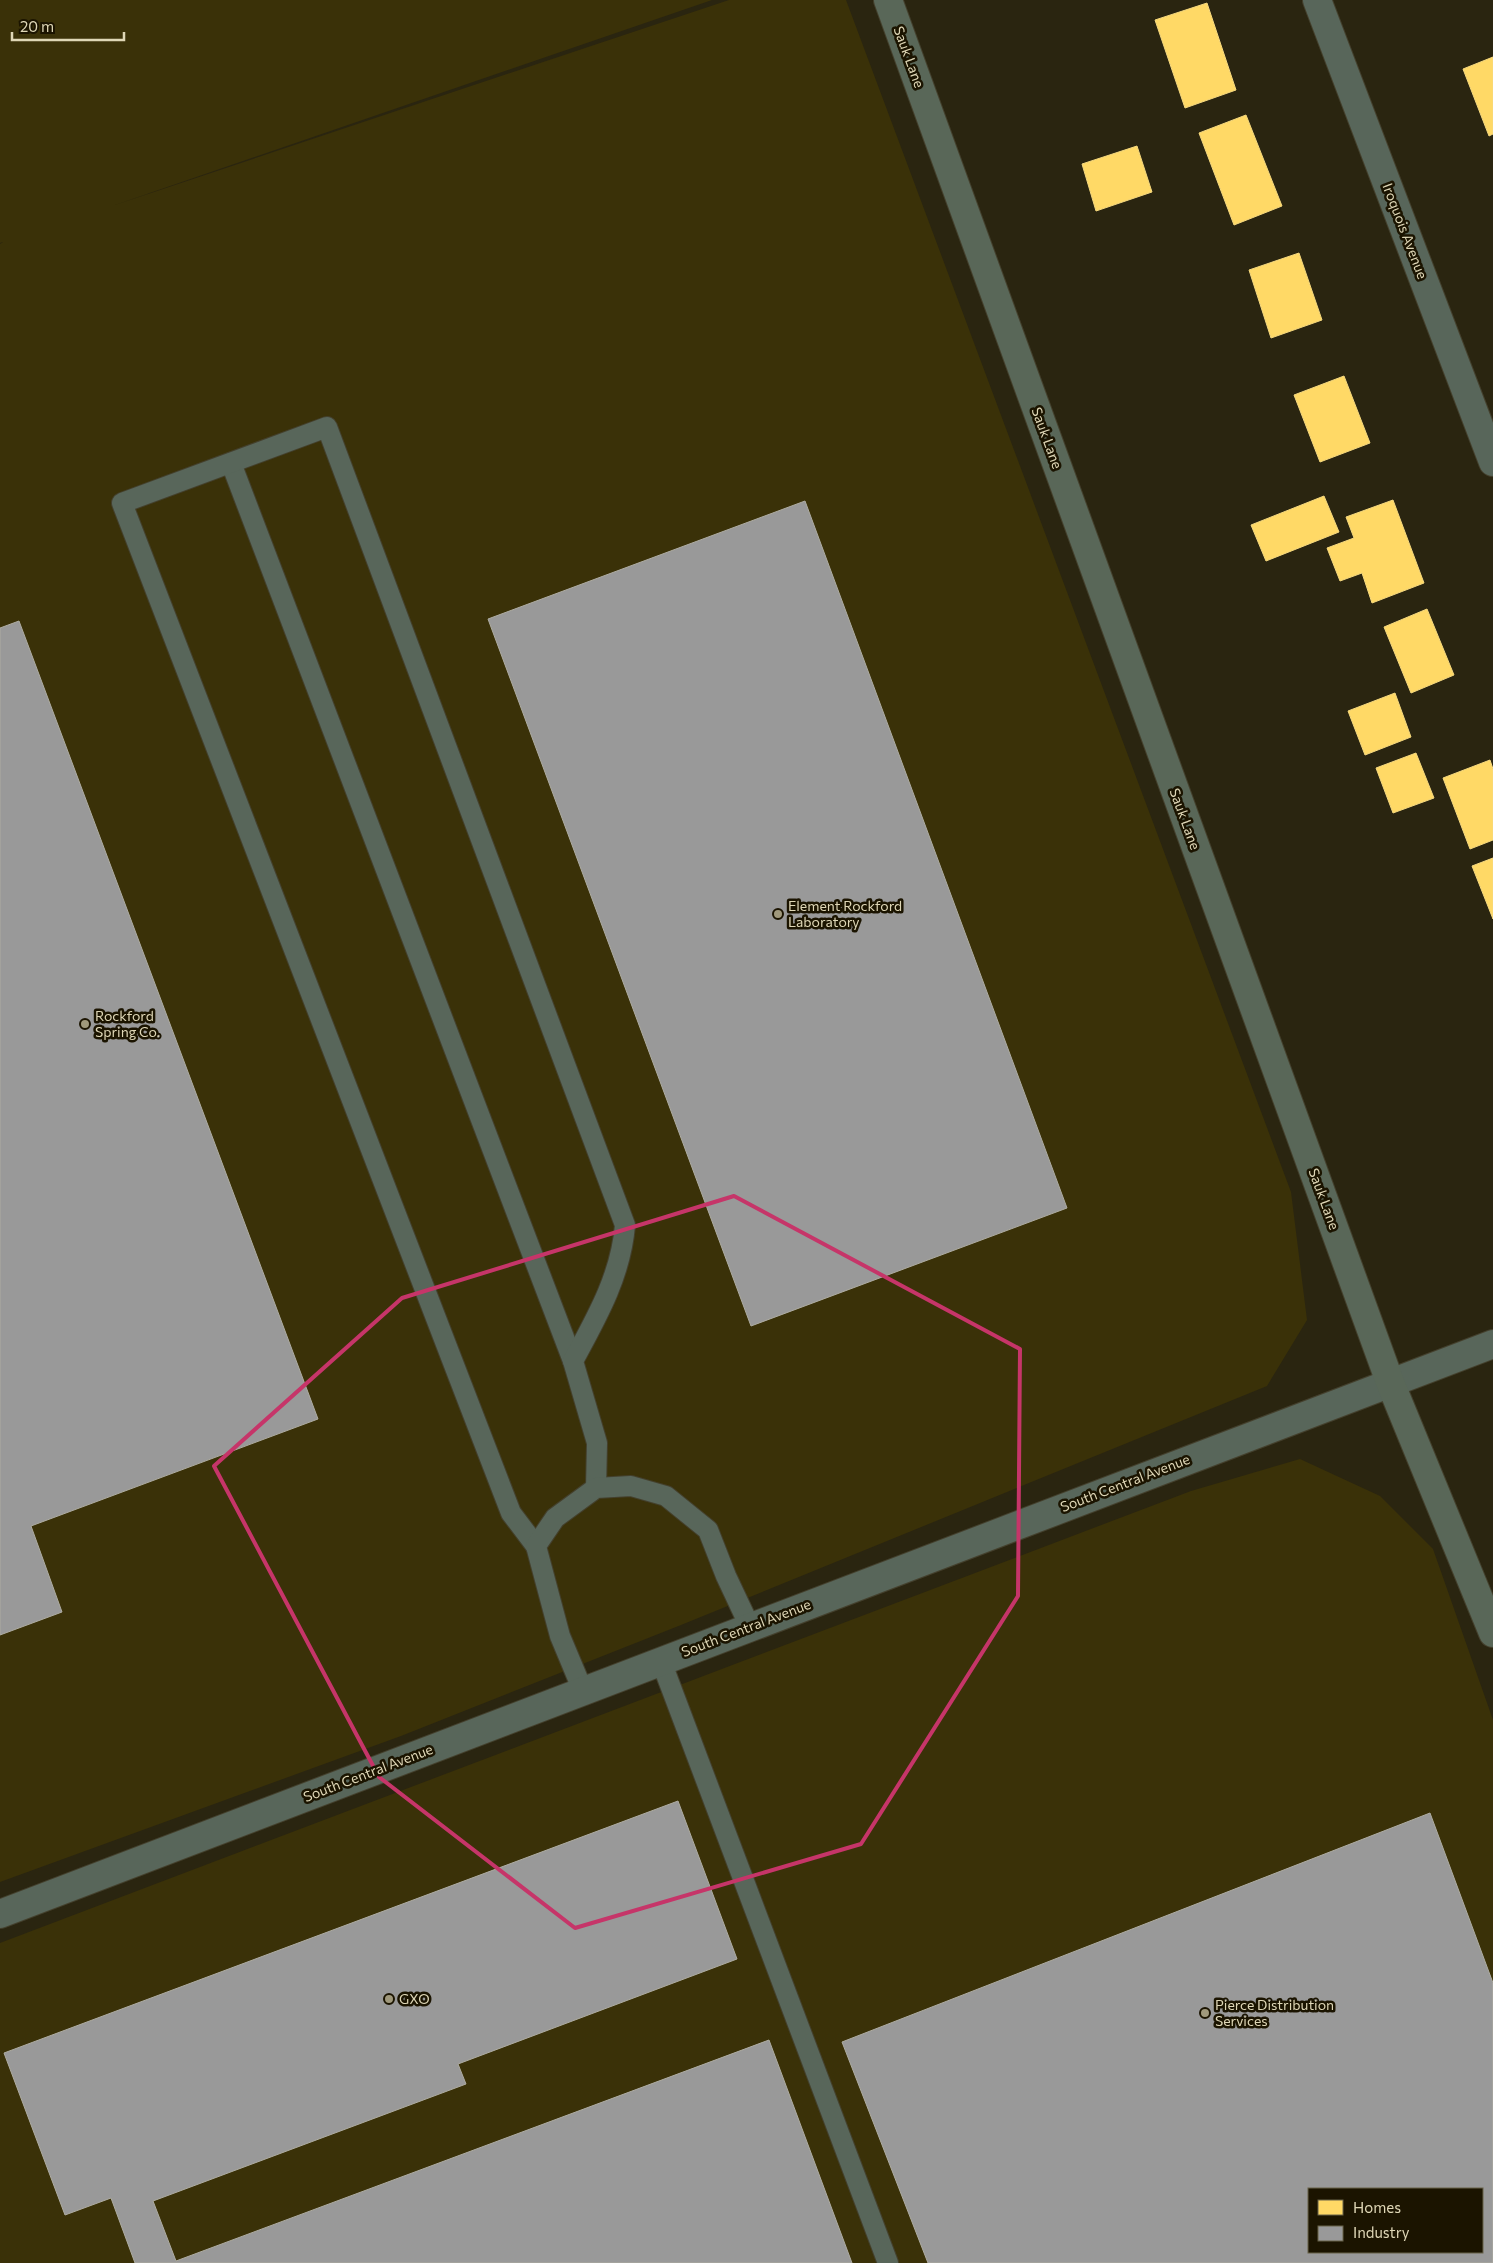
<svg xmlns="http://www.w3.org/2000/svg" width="1493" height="2263" font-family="Commissioner,sans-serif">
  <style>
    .built { fill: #3a3108; fill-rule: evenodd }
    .homes { fill: #ffd966; stroke: #f5d87e }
    .industry { fill: #999; stroke: #aeaca2; fill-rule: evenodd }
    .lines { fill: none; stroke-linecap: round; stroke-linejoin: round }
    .lane-casing { stroke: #44402d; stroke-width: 22 }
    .street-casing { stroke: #44402d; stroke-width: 30 }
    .secondary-casing { stroke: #44402d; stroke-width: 30 }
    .lane { stroke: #58665a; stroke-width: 20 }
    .street { stroke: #58665a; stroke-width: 28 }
    .secondary { stroke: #596758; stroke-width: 28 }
    .marked { fill: none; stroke: #c63569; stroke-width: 4; stroke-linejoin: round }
    .poi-dot { fill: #a0997c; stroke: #1b1400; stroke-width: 2 }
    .labels { text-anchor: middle; stroke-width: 5; stroke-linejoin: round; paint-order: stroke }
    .street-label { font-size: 14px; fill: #dfd7b6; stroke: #1b1400 }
    .poi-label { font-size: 14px; fill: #dfd7b6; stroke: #1b1400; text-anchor: start }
  </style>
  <rect width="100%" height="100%" fill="#2a2510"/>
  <g class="built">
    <polygon points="0,0 712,0 112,206 729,0 846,0 1291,1192 1307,1320 1267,1386 681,1625 401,1736 0,1882 0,244 3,242 0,243"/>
    <path d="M1300 1459 1380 1496 1433 1549 1493 1720V2263H0V1943L1191 1491ZM1309 2189H1482V2252H1309Z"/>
  </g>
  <g class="homes">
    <polygon points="1207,3 1236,90 1185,108 1155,20"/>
    <polygon points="1493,57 1493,134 1489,136 1463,69"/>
    <polygon points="1246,115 1282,206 1234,225 1199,133"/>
    <polygon points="1137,146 1152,192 1096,211 1082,164"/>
    <polygon points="1299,253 1322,320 1271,338 1249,270"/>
    <polygon points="1344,376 1370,443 1320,462 1294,395"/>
    <polygon points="1324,496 1339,532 1266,561 1251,525"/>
    <polygon points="1393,500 1424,583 1372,603 1362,573 1340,581 1327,548 1354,538 1346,517"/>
    <polygon points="1427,609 1454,675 1411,693 1384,627"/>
    <polygon points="1395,693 1411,737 1365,755 1348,711"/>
    <polygon points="1416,753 1434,798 1393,813 1376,768"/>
    <polygon points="1490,760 1493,769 1493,840 1470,849 1443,778"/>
    <polygon points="1493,858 1493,919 1472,866"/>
  </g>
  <g class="industry">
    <polygon points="805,501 1067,1208 751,1326 488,619"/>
    <polygon points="19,621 318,1419 31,1526 62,1612 0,1635 0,628"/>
    <polygon points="678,1801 737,1959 458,2064 466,2084 153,2201 176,2261 769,2040 852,2263 135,2263 111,2198 65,2215 4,2053"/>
    <path d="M1430 1813 1493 1983V2263H928L842 2042ZM1309 2189H1482V2252H1309Z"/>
  </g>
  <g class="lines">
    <g class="lane-casing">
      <g id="lane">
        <polyline points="231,463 573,1361"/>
        <path d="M536 1546 511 1513 122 503 327 427 625 1225C621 1275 597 1317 573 1361L597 1443 596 1488"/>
        <polyline points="661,1661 888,2263"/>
        <polyline points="583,1691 560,1636 536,1546 555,1518 596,1488 631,1486 666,1496 708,1530 726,1576 750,1627"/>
      </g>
    </g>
    <g class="street-casing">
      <g id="street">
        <polyline points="1317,0 1493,462"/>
        <polyline points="0,1914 1493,1344"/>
      </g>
    </g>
    <g class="secondary-casing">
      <polyline id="secondary" points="888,0 1390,1382 1493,1633"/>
    </g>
    <use href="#lane" class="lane"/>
    <use href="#street" class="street"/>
    <use href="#secondary" class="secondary"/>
  </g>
  <path class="marked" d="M734 1196 1020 1349 1018 1596 861 1844 575 1928 379 1777 214 1466 402 1298Z"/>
  <g class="poi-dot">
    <circle cx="778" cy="914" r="5"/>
    <circle cx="85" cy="1024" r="5"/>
    <circle cx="389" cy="1999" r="5"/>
    <circle cx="1205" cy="2013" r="5"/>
  </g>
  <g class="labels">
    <g class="street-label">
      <text transform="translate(909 57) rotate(70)" y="5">Sauk Lane</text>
      <text transform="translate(1405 231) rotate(69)" y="5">Iroquois Avenue</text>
      <text transform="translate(1047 438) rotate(70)" y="5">Sauk Lane</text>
      <text transform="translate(1185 819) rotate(70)" y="5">Sauk Lane</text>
      <text transform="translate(1324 1199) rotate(70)" y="5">Sauk Lane</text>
      <text transform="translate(1125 1483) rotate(-21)" y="5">South Central Avenue</text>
      <text transform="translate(746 1628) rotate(-21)" y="5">South Central Avenue</text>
      <text transform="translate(368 1773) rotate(-21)" y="5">South Central Avenue</text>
    </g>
    <g class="poi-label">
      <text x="788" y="911">Element Rockford<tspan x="788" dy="16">Laboratory</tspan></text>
      <text x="95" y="1021">Rockford<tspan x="95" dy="16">Spring Co.</tspan></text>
      <text x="399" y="2004">GXO</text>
      <text x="1215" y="2010">Pierce Distribution<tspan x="1215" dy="16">Services</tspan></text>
    </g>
  </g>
  <rect x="1308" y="2188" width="175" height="65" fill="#1b1400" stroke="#696249"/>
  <rect x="1318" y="2200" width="25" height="15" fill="#ffd966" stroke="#696249"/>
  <text x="1353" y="2213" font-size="15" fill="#dfd7b6">Homes</text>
  <rect x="1318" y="2226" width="25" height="15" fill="#999999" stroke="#696249"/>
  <text x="1353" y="2238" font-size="15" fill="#dfd7b6">Industry</text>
  <path d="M12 32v8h112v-8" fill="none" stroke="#dfd7b6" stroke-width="2.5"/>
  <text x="20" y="32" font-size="15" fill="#dfd7b6" stroke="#1b1400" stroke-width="4" paint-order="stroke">20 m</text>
</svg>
